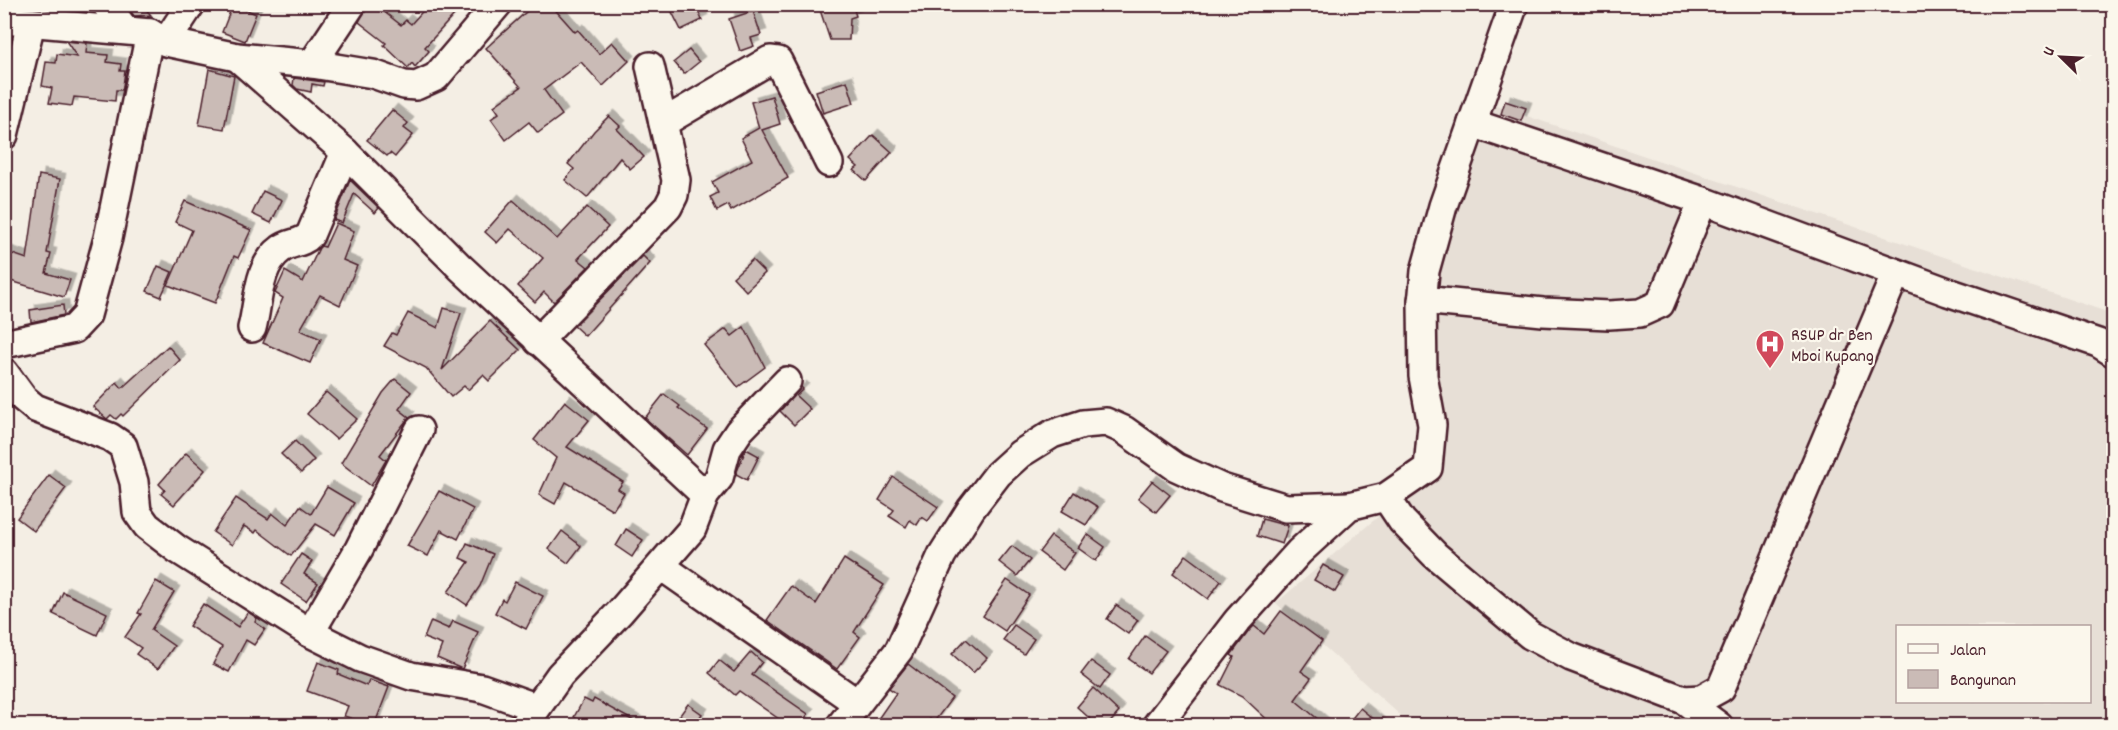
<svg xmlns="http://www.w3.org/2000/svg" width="2118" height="730" font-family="Dekko,sans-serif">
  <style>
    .built { fill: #e7dfd6; fill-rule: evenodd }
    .building { fill: #cabbb6; stroke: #4a1f2b; stroke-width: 1.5; filter: url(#shadow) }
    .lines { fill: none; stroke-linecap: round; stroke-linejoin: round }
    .minor-casing { stroke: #4a1f2b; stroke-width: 32 }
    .minor { stroke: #fbf7ec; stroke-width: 27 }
    .labels { text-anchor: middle; stroke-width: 4.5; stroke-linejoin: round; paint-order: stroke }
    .poi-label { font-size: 18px; fill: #4a1f2b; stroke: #fbf7ec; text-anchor: start }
  </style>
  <defs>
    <filter id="shadow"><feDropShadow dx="5.5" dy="-5.5" stdDeviation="0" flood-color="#0004"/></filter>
  </defs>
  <rect width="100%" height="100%" fill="#f4eee4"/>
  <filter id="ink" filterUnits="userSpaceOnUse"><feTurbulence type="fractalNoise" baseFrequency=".0167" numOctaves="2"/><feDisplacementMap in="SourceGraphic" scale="12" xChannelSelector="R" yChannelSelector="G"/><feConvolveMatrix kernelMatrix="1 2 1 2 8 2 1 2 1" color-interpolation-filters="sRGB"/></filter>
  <g filter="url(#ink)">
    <path class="built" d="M1494 105 2113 314V725H1411L1276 603 1432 471 1422 304ZM1898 626H2090V702H1898Z"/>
    <g class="building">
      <polygon points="126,4 141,4 151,15 134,16"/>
      <polygon points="233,4 256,14 245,41 222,32"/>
      <polygon points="374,4 401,25 406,20 411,24 429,4 464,4 425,47 429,51 415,67 412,63 408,68 384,45 386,43 359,22 368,4"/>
      <polygon points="535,4 550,4 575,32 578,30 599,54 612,42 629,61 603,86 581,62 544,90 562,115 538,133 529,122 506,140 491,119 499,113 494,106 521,87 486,48"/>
      <polygon points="668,4 695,4 702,20 681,30"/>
      <polygon points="818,4 852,4 856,16 850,18 849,40 830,40"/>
      <polygon points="753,11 761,35 751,38 754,46 740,51 729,19"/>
      <polygon points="66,41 87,43 86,53 108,55 107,62 121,64 120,71 125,71 123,86 122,90 116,90 115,101 74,97 72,106 49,103 52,88 42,86 46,62 56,63 57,54 77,57"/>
      <polygon points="689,50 699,62 684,74 674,62"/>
      <polygon points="209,69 234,76 224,129 199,125"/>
      <polygon points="294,78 324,82 323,86 312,84 311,92 297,89 293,85"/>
      <polygon points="847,81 854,103 823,113 816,91"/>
      <polygon points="772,96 780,124 762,130 788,178 731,211 728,205 717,211 710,197 718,193 712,182 752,160 741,138 759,128 751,102"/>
      <polygon points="1505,101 1526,108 1521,121 1501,114"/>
      <polygon points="392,110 408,123 404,128 413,135 395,157 390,153 387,156 367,140"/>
      <polygon points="609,116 620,126 617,129 644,157 630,169 620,158 587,198 565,180 574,169 568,164 594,131"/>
      <polygon points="873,135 892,152 866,181 854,170 858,167 850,160"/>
      <polygon points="39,175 60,179 47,253 51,254 46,273 70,280 64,297 4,279 4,251 27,259"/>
      <polygon points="350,180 379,208 375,213 354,194 342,223 334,220"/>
      <polygon points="263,191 282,200 271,223 252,214"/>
      <polygon points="513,200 557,239 587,207 608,227 578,259 588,267 554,302 544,292 535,302 518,286 543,258 510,229 497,243 485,232"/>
      <polygon points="185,201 251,230 238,258 234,256 215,303 168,285 192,230 175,222"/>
      <polygon points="336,223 354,231 343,260 357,266 340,305 320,295 300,330 321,339 310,363 263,343 283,298 275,293 285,271 303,282 319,248 321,246 325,247"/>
      <polygon points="643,256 650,263 585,336 574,326"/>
      <polygon points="752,260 765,273 746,291 733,277"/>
      <polygon points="158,266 172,272 161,297 147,291"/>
      <polygon points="63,305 64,315 31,322 30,310"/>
      <polygon points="444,308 461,313 442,370 490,321 520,350 489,381 483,375 468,390 464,386 451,397 426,368 384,346 392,333 396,335 408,313 438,328"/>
      <polygon points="744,327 765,367 738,387 704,345 726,329 732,336"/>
      <polygon points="168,346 180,360 123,416 121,414 116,419 111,415 107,419 93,407 117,382 122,388"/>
      <polygon points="395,379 411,392 399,409 409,417 380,455 386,460 371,486 341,463 383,393"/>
      <polygon points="801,387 803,389 796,396 810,409 794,425 780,411"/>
      <polygon points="326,392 357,419 336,439 307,414"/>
      <polygon points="664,394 680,406 678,408 707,429 687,455 645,418"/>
      <polygon points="565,401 589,420 567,447 623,482 618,489 624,493 613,510 566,482 555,504 539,495 556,458 534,440"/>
      <polygon points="295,441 314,460 301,473 281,454"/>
      <polygon points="746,449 759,456 747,480 736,474"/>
      <polygon points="186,453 205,470 174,505 161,494 165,490 159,484"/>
      <polygon points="49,475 66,488 34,531 17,518"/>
      <polygon points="893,477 938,507 928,521 922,517 917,525 910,520 906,527 889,516 894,510 879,500"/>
      <polygon points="1152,481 1170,495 1156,512 1138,498"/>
      <polygon points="327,487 354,503 335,535 316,524 291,556 257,530 255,533 244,526 232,545 213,532 236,498 268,519 272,513 287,525 300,506 311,514"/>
      <polygon points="439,491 473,509 458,539 441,530 428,556 407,546"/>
      <polygon points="1074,492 1098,507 1086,525 1062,511"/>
      <polygon points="1262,519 1288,526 1282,544 1257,536"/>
      <polygon points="626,529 643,540 632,557 616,546"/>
      <polygon points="562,531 581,546 568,563 549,549"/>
      <polygon points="1087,534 1105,547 1096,561 1078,548"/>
      <polygon points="1051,536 1075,553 1063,570 1039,552"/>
      <polygon points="467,543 493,554 480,586 467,605 448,592 469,562 460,558"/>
      <polygon points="1012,546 1030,560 1017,576 999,562"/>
      <polygon points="301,554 312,561 304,574 318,583 306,601 281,584"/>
      <polygon points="1186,555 1221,581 1208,599 1173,573"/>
      <polygon points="844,559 884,585 854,632 860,637 837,669 767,620 791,586 816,604"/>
      <polygon points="1323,565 1344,577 1335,592 1314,580"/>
      <polygon points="1007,580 1029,595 1005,631 983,616"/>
      <polygon points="156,581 174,592 151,630 174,646 158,669 136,654 141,648 125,637 141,614 138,613"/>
      <polygon points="515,582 543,596 526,629 495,613 502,599 505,601"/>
      <polygon points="63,592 107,613 97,635 53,614"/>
      <polygon points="203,604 238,627 248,612 257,618 255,622 265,629 254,645 246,640 229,672 213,664 222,647 189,626"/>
      <polygon points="1116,605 1138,620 1128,634 1107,619"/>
      <polygon points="1281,611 1322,641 1301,671 1311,678 1295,700 1326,726 1274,726 1242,696 1220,685 1234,657 1231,655 1249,631 1254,626 1264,634"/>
      <polygon points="431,621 449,629 453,621 478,632 462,669 437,658 442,645 424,638"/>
      <polygon points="1014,625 1034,639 1024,654 1003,640"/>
      <polygon points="1145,636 1166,651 1149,673 1129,659"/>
      <polygon points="966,639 987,658 973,673 952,654"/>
      <polygon points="751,652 762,662 752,675 808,714 800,726 789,726 739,691 735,695 709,673 719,660 734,672"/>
      <polygon points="1091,661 1110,675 1100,689 1081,674"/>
      <polygon points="318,662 339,670 338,674 367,686 369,680 389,687 374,726 344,716 348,706 307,691"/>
      <polygon points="908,664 952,698 934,722 930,719 925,726 873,726 896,693 889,688"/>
      <polygon points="1093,688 1119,712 1107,726 1098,726 1077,707"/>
      <polygon points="584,699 592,703 594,699 643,726 589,726 574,717"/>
      <polygon points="688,704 702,714 694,726 672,726"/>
      <polygon points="1360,708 1382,726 1346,726"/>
    </g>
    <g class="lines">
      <g class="minor-casing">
        <g id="minor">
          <polyline points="106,4 125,30"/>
          <polyline points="4,20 150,33 166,42 191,4"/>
          <polyline points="166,42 237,57 312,64 373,74 404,85 416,86 436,77 498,4"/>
          <polyline points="237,57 345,152 460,267 705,495"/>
          <polyline points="312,64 352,4"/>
          <polyline points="663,123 770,60 778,61 829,163"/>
          <polyline points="1472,123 1703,201 1948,292 2098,343 2114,353"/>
          <polyline points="4,135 31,23"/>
          <polyline points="1422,300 1543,312 1609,315 1640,313 1660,304 1703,201"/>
          <path d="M252 328C259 302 257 266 281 249 290 242 302 244 310 235L345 152"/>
          <polyline points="538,341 668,207 674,195 676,180 650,66"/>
          <polyline points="4,344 74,329 87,315 108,238 150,33"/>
          <polyline points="4,372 23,398 35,408 110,437 123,446 134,482 137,512 147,526 177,549 310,633 360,658 411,676 482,688 535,707"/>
          <polyline points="1386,497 1402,521 1435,555 1530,635 1571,657 1684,700 1719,726"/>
          <polyline points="661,566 857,703"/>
          <polyline points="310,633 359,549 419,430"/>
          <polyline points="1684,700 1701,699 1721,688 1896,273"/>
          <polyline points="524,726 560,675 620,612 692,529 705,495 719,478 727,449 739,431 787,381"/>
          <polyline points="840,726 899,650 942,555 971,509 998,474 1020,454 1052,434 1083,424 1106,422 1124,430 1176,467 1222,488 1286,508 1349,506"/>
          <polyline points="1156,726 1237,621 1299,552 1349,506 1386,497 1428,468 1432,425 1423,376 1422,304 1425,271 1443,206 1514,4"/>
        </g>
      </g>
      <use href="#minor" class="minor"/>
    </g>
  </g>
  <defs>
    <g id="hospital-pin" transform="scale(1.5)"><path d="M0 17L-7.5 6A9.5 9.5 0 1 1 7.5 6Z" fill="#d1495b" stroke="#fbf7ec"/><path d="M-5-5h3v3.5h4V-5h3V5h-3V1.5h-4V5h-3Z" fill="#fff"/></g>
  </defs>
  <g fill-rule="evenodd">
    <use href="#hospital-pin" x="1770" y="344"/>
  </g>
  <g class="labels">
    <g class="poi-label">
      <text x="1791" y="340">RSUP dr Ben<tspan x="1791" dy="21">Mboi Kupang</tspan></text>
    </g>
  </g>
  <rect width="2118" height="730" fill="none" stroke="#fbf7ec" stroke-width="24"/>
  <rect x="12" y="12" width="2094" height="706" fill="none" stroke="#4a1f2b" stroke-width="2" filter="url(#ink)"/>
  <rect x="1896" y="625" width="195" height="78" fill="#fbf7ec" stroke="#b4a19f" stroke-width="1.5"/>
  <rect x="1908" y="644" width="30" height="9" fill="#fbf7ec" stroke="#b4a19f" stroke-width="1.5"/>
  <text x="1950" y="655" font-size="18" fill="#4a1f2b">Jalan</text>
  <rect x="1908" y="670" width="30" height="18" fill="#cabbb6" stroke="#b4a19f" stroke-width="1.5"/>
  <text x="1950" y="685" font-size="18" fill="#4a1f2b">Bangunan</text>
  <g transform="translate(2061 57) rotate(294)" stroke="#fbf7ec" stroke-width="4.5" paint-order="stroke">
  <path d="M0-4.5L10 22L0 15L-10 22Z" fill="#4a1f2b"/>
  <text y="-9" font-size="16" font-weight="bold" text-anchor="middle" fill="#4a1f2b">U</text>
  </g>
</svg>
